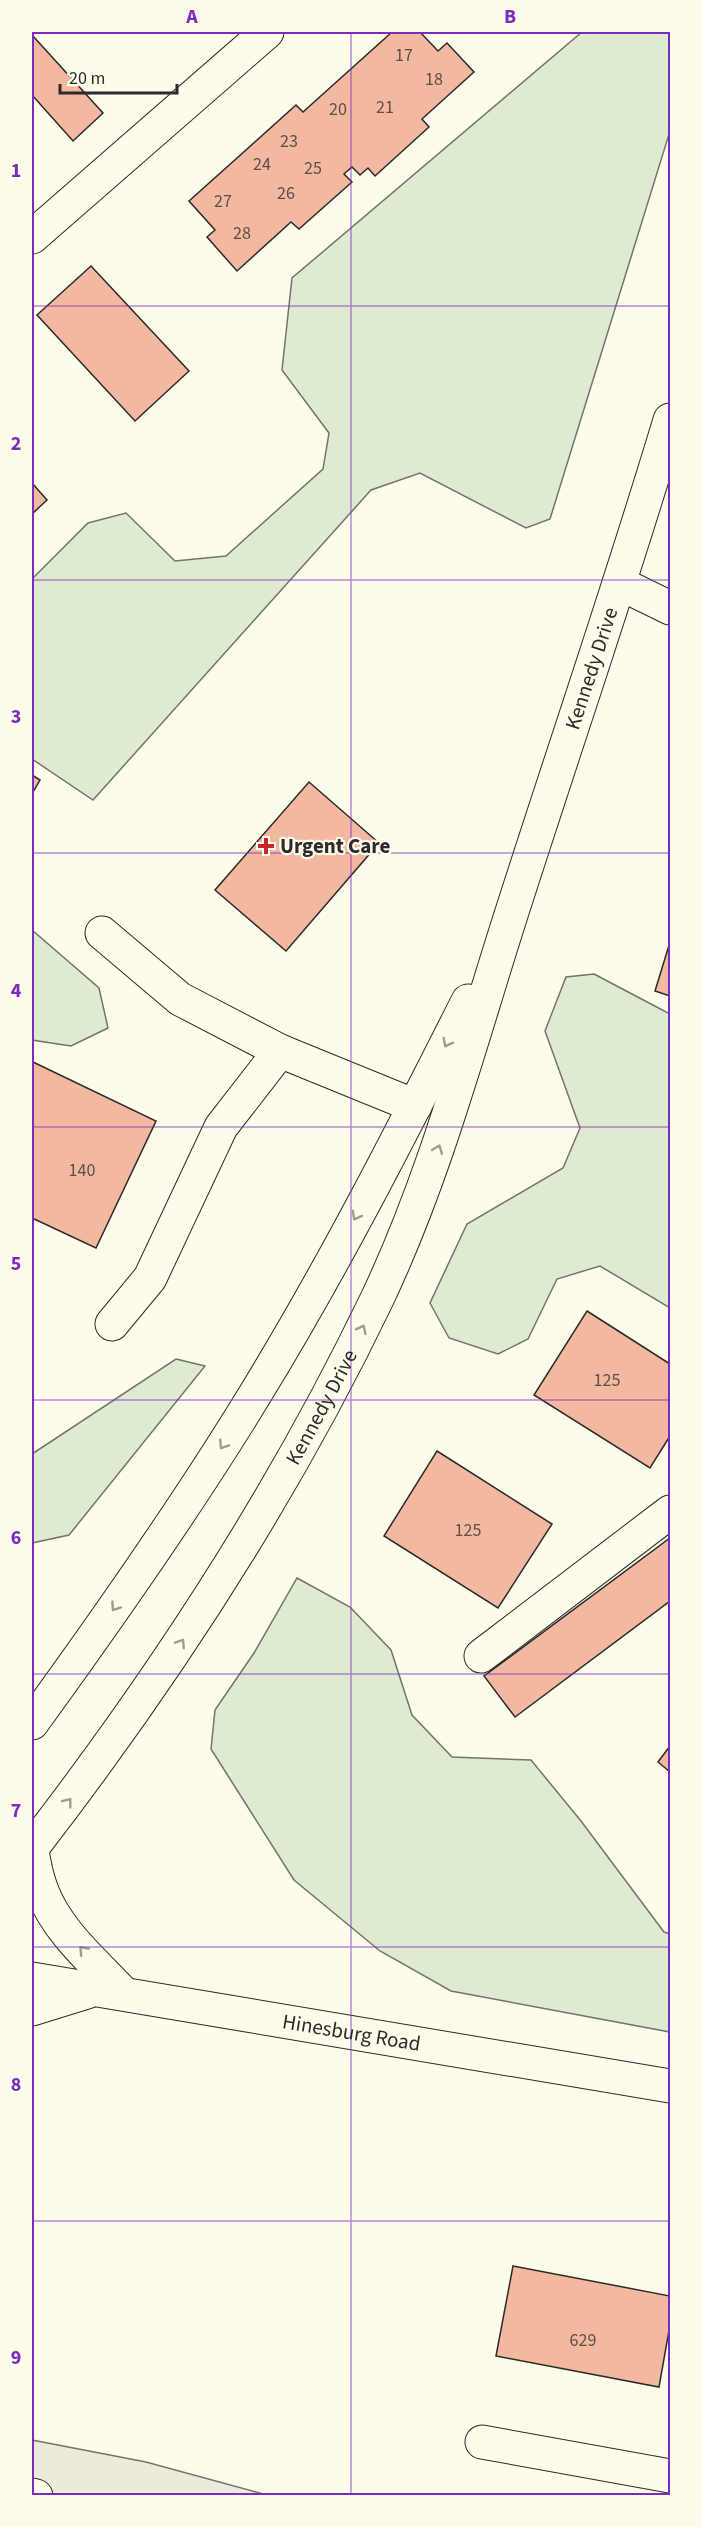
<svg xmlns="http://www.w3.org/2000/svg" width="702" height="2527" font-family="'Source Sans 3',sans-serif">
  <style>
    .green { fill: #deebd1; stroke: #74746e; stroke-width: 1.5 }
    .parking { fill: #eceadb; stroke: #74746e; stroke-width: 1.5 }
    .building { fill: #f2b8a0; stroke: #2b2b2b; stroke-width: 1.5 }
    .lines { fill: none; stroke-linecap: round; stroke-linejoin: round }
    .minor-casing { stroke: #2b2b2b; stroke-width: 35 }
    .major-casing { stroke: #2b2b2b; stroke-width: 35 }
    .minor { stroke: #fdfbea; stroke-width: 33 }
    .major { stroke: #fdfbea; stroke-width: 33 }
    .oneway { stroke: #9e9d94 }
    .grid { fill: none; stroke: #7b2cbf; stroke-width: 1.5; stroke-opacity: 0.55 }
    .poi-dot { fill: #c62828; stroke: #fdfbea; stroke-width: 2 }
    .labels { text-anchor: middle; stroke-width: 4.5; stroke-linejoin: round; paint-order: stroke }
    .number-label { font-size: 18px; fill: #5d4e48 }
    .street-label { font-size: 21px; fill: #2b2b2b; stroke: #fdfbea }
    .poi-label { font-size: 21px; font-weight: bold; fill: #2b2b2b; stroke: #fdfbea; text-anchor: start }
    .neatline { fill: none; stroke: #7b2cbf; stroke-width: 2 }
    .grid-label { font-size: 20px; text-anchor: middle; font-weight: bold; fill: #7b2cbf }
  </style>
  <rect width="100%" height="100%" fill="#fdfbea"/>
  <g class="green">
    <polygon points="582,32 670,32 670,131 550,519 526,528 420,473 371,490 93,800 32,759 32,579 88,523 126,513 175,561 226,556 323,469 329,433 282,370 292,278"/>
    <polygon points="32,930 99,988 108,1028 71,1046 32,1040"/>
    <polygon points="594,974 670,1014 670,1308 600,1266 557,1279 528,1339 498,1354 449,1338 430,1303 467,1224 563,1168 580,1128 545,1031 566,977"/>
    <polygon points="176,1359 205,1366 69,1535 32,1543 32,1454"/>
    <polygon points="297,1578 350,1607 391,1650 412,1715 452,1757 531,1760 581,1821 664,1932 670,1934 670,2032 451,1991 380,1951 294,1880 211,1749 215,1710 254,1653"/>
  </g>
  <polygon class="parking" points="32,2440 146,2462 267,2495 32,2495"/>
  <g class="building">
    <polygon points="392,32 420,32 438,51 447,43 474,72 422,119 429,127 375,176 368,168 360,175 352,167 344,174 352,182 299,229 291,222 237,271 207,237 215,230 189,201 296,105 303,112"/>
    <polygon points="32,35 103,113 73,141 32,95"/>
    <polygon points="91,266 189,371 135,421 37,315"/>
    <polygon points="32,483 47,500 32,514"/>
    <polygon points="32,775 40,780 32,794"/>
    <polygon points="309,782 379,843 286,951 215,890"/>
    <polygon points="670,942 670,996 655,991"/>
    <polygon points="33,1062 156,1121 96,1248 32,1218"/>
    <polygon points="587,1311 670,1364 670,1436 650,1468 534,1395"/>
    <polygon points="437,1451 552,1524 498,1608 384,1536"/>
    <polygon points="670,1538 670,1601 515,1717 484,1676"/>
    <polygon points="670,1746 670,1772 658,1762"/>
    <polygon points="513,2266 670,2296 670,2325 659,2387 496,2356"/>
  </g>
  <g class="lines">
    <g class="minor-casing">
      <g id="minor">
        <polyline points="32,237 267,32"/>
        <polyline points="621,584 670,608"/>
        <polyline points="102,933 180,999 280,1051 415,1106"/>
        <polyline points="112,1324 150,1278 221,1127 280,1051"/>
        <polyline points="481,1656 670,1512"/>
        <polyline points="482,2442 670,2476"/>
        <polyline points="32,2495 36,2496"/>
      </g>
    </g>
    <g class="major-casing">
      <g id="major">
        <path d="M32 1723C109 1617 185 1509 254 1396 332 1269 401 1134 468 1001"/>
        <path id="s1" d="M32 1848C165 1676 283 1495 377 1299 435 1177 469 1046 510 918 563 752 620 587 670 420"/>
        <path d="M32 1850C34 1864 37 1878 42 1891 57 1931 94 1962 123 1993"/>
        <path id="s2" d="M32 1979 670 2086"/>
        <polyline points="32,2009 87,1992"/>
      </g>
    </g>
    <use href="#minor" class="minor"/>
    <use href="#major" class="major"/>
  </g>
  <defs><path id="oneway-chevron" d="M-2-3.5L2.5 0L-2 3.5" fill="none" stroke-width="1.6" stroke-linecap="round" stroke-linejoin="round" transform="scale(1.5)"/></defs>
  <g class="oneway">
    <use href="#oneway-chevron" transform="translate(447 1043) rotate(117)"/>
    <use href="#oneway-chevron" transform="translate(438 1149) rotate(-70)"/>
    <use href="#oneway-chevron" transform="translate(356 1216) rotate(119)"/>
    <use href="#oneway-chevron" transform="translate(362 1329) rotate(-63)"/>
    <use href="#oneway-chevron" transform="translate(223 1445) rotate(123)"/>
    <use href="#oneway-chevron" transform="translate(115 1607) rotate(124)"/>
    <use href="#oneway-chevron" transform="translate(181 1643) rotate(-57)"/>
    <use href="#oneway-chevron" transform="translate(68 1802) rotate(-52)"/>
    <use href="#oneway-chevron" transform="translate(83 1950) rotate(-133)"/>
  </g>
  <path class="grid" d="M351 32V2496M32 306H670M32 580H670M32 853H670M32 1127H670M32 1400H670M32 1674H670M32 1947H670M32 2221H670"/>
  <path class="poi-dot" d="M263 837h6v6h6v6h-6v6h-6v-6h-6v-6h6z"/>
  <g class="labels">
    <g class="number-label">
      <text x="404" y="61">17</text>
      <text x="434" y="85">18</text>
      <text x="385" y="113">21</text>
      <text x="338" y="115">20</text>
      <text x="289" y="147">23</text>
      <text x="262" y="170">24</text>
      <text x="313" y="174">25</text>
      <text x="286" y="199">26</text>
      <text x="223" y="207">27</text>
      <text x="242" y="239">28</text>
      <text x="82" y="1176">140</text>
      <text x="607" y="1386">125</text>
      <text x="468" y="1536">125</text>
      <text x="583" y="2346">629</text>
    </g>
    <g class="street-label">
      <text dy="7" stroke="none"><textPath href="#s1" startOffset="1316">Kennedy Drive</textPath></text>
      <text dy="7" stroke="none"><textPath href="#s1" startOffset="528">Kennedy Drive</textPath></text>
      <text dy="7" stroke="none"><textPath href="#s2" startOffset="324">Hinesburg Road</textPath></text>
    </g>
    <g class="poi-label">
      <text x="280" y="853">Urgent Care</text>
    </g>
  </g>
  <rect width="702" height="2527" fill="none" stroke="#fdfbea" stroke-width="66"/>
  <path d="M60 84v9h117v-9" fill="none" stroke="#2b2b2b" stroke-width="3"/>
  <text x="69" y="84" font-size="18" fill="#2b2b2b" stroke="#fdfbea" stroke-width="4.5" paint-order="stroke">20 m</text>
  <rect x="33" y="33" width="636" height="2461" class="neatline"/>
  <g class="grid-label">
    <text x="192" y="23">A</text>
    <text x="510" y="23">B</text>
    <text x="16" y="177">1</text>
    <text x="16" y="450">2</text>
    <text x="16" y="723">3</text>
    <text x="16" y="997">4</text>
    <text x="16" y="1270">5</text>
    <text x="16" y="1544">6</text>
    <text x="16" y="1817">7</text>
    <text x="16" y="2091">8</text>
    <text x="16" y="2364">9</text>
  </g>
</svg>
